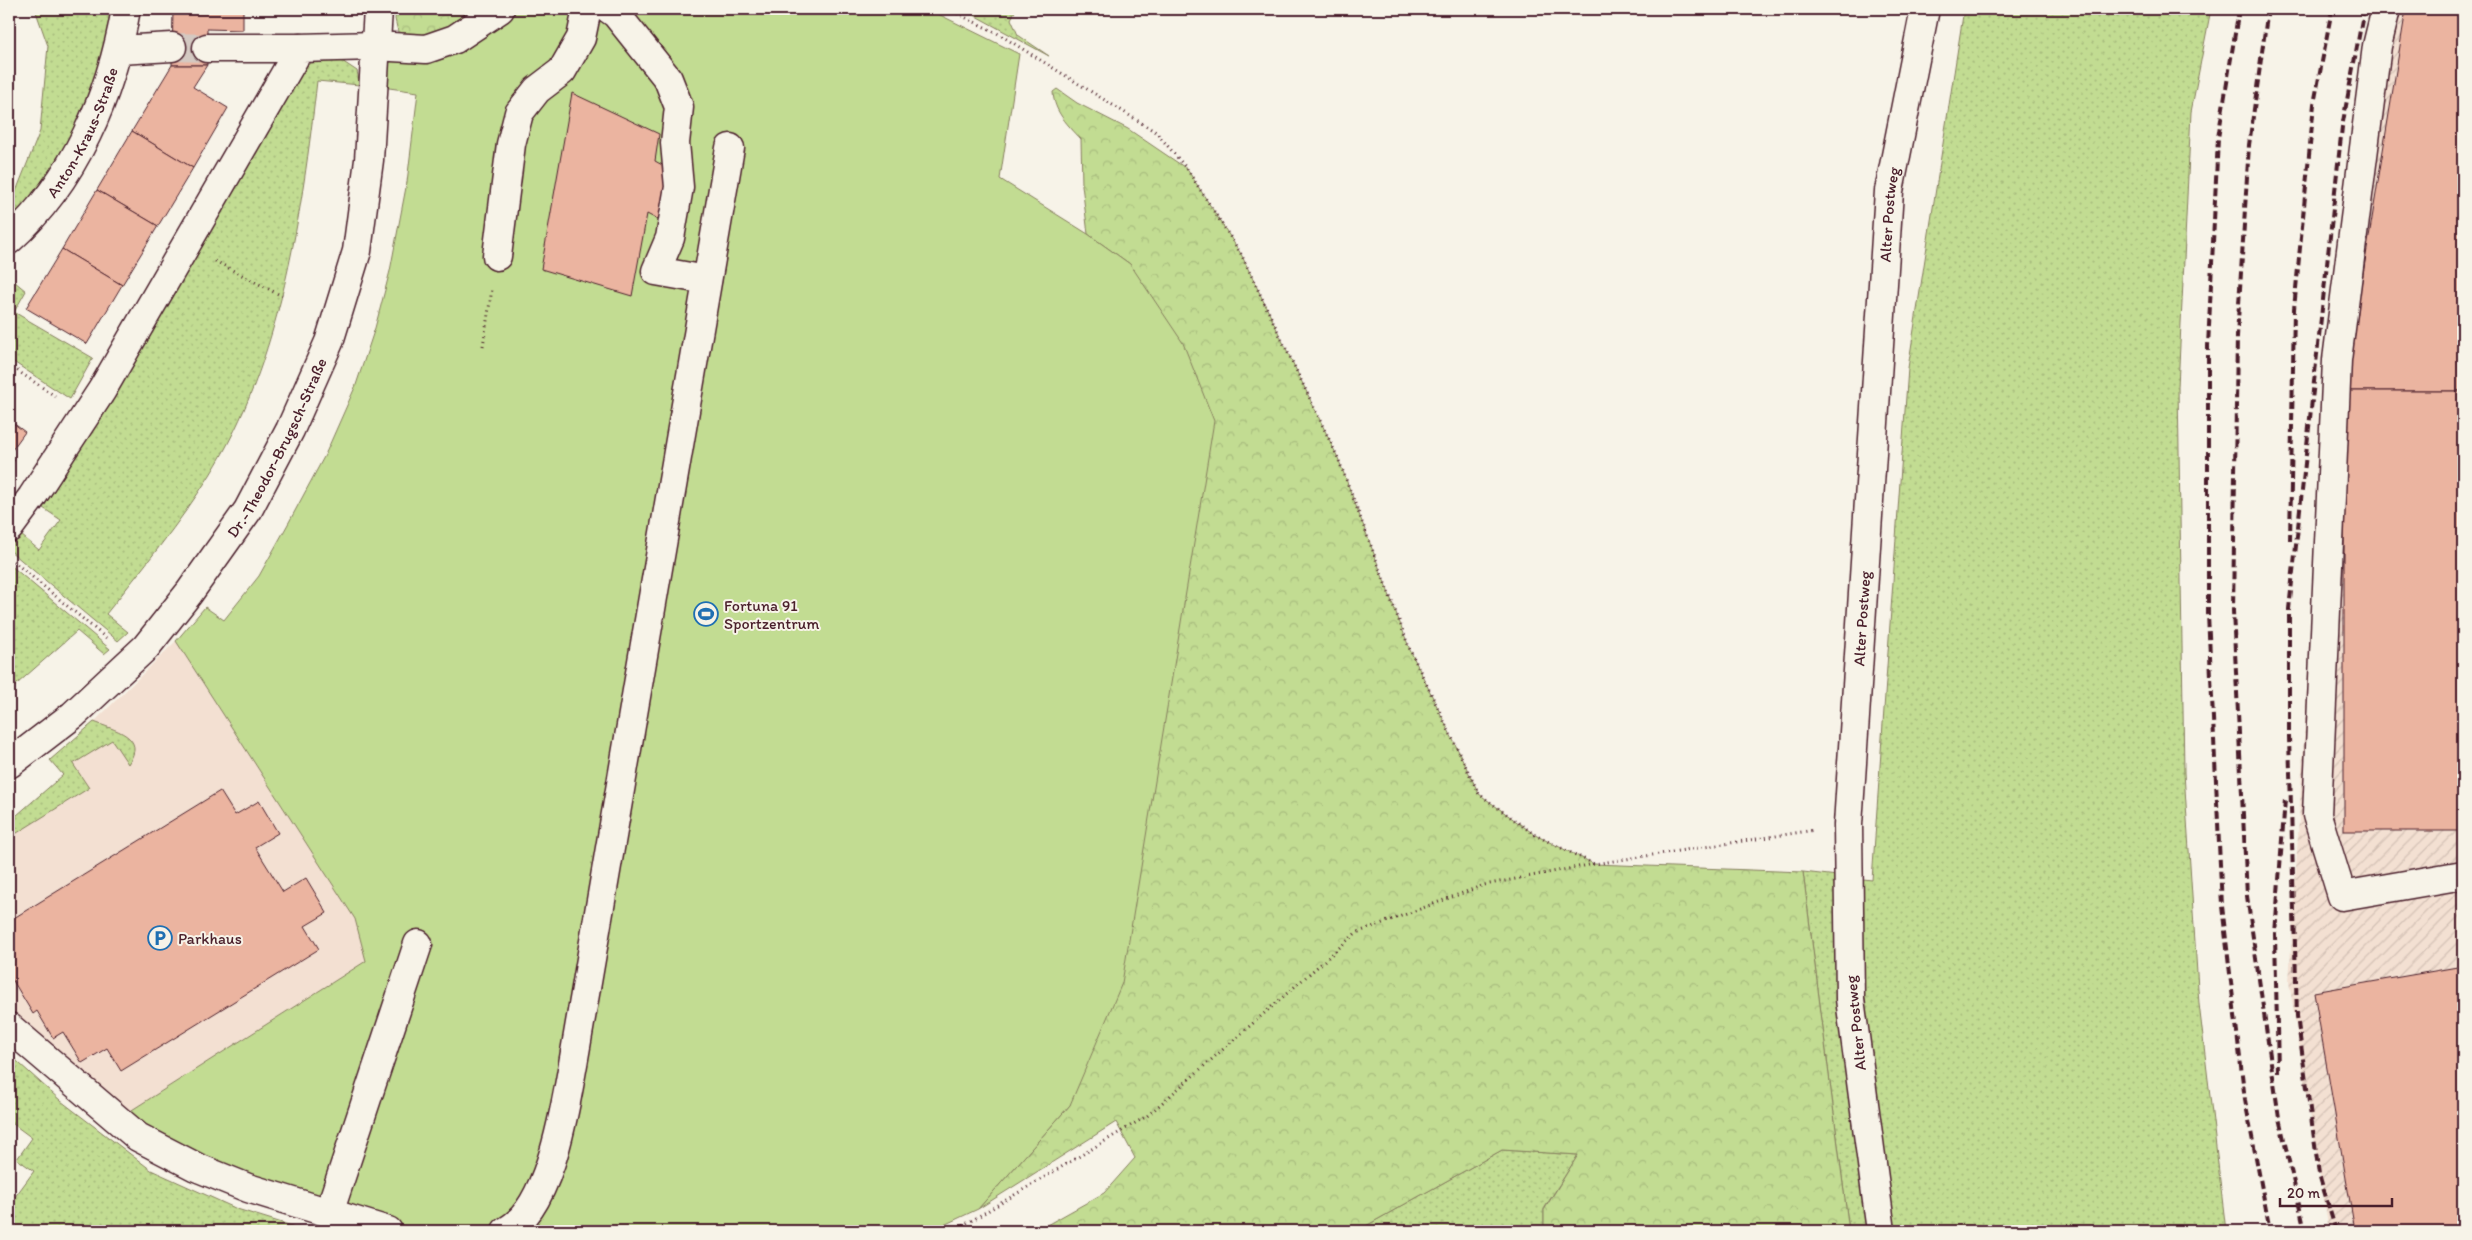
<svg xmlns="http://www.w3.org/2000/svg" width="2472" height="1240" font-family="Itim,sans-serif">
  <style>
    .built { fill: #f3e0d2 }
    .industrial { fill: url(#industrial-furrows) }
    .grass { fill: url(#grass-dots); stroke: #867e5e }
    .forest { fill: url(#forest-crowns); stroke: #867e5e }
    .garden { fill: #c2dc92; stroke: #867e5e }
    .building { fill: #ebb4a0; stroke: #4a1f2b }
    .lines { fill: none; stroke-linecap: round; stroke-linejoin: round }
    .minor-tunnel { stroke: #d4c9c2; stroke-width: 28; stroke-dasharray: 28 14; stroke-linecap: butt }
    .minor-casing { stroke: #4a1f2b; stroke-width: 31 }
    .path { stroke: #4a1f2b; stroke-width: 3; stroke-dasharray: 1 4; stroke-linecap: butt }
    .minor { stroke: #f7f3e8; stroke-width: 28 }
    .rail { stroke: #4a1f2b; stroke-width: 4; stroke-dasharray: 8 4; stroke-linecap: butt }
    .labels { text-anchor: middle; stroke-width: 4; stroke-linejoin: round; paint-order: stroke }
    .street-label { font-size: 16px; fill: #4a1f2b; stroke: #f7f3e8 }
    .poi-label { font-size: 16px; fill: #4a1f2b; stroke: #f7f3e8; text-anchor: start }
  </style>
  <defs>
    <pattern id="industrial-furrows" width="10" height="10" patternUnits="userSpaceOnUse" patternTransform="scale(1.25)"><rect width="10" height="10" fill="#f3e0d2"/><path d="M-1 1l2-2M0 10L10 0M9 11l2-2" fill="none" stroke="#d2c0b4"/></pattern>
    <pattern id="grass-dots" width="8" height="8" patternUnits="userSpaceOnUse" patternTransform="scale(1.25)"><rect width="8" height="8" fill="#c2dc92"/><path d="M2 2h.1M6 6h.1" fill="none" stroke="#a8bc7e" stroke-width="1.8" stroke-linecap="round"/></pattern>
    <pattern id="forest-crowns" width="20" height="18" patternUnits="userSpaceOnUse" patternTransform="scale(1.25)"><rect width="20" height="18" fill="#c2dc92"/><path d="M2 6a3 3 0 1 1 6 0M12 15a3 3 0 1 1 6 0" fill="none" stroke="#a8bc7e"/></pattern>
  </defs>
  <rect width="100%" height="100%" fill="#f7f3e8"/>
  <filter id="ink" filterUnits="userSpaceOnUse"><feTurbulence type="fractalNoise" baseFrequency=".02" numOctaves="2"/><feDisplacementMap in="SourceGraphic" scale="10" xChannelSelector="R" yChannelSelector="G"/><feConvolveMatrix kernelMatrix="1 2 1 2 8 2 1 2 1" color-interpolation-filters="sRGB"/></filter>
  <g filter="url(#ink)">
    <polygon class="built" points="176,641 355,919 367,961 124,1115 9,1012 9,822 63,775 50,760 94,722"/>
    <polygon class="industrial" points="2378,9 2463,9 2463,1231 2329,1231 2289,982 2326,378"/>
    <g class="grass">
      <polygon points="35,9 110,9 107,52 62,165 31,202 9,221 9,209 40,131 48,46"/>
      <polygon points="963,9 1016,9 1011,19 1018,35 1049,56"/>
      <polygon points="1964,9 2211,9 2191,112 2178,387 2184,773 2199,1004 2226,1231 1849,1231 1803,872 1872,880 1908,368"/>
      <path d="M321 58 342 61 357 71 360 85 317 81C302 213 281 361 210 475 179 524 142 569 106 614L128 632 118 641 9 550V548L21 535 39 550 61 520 43 508 167 305 305 66Z"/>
      <polygon points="9,277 26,291 14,312 93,358 70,399 9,359"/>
      <polygon points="9,564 110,649 104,654 77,631 9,691"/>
      <path d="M94 722C114 730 148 736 128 764L112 740 73 764 89 788 9 838V822L63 775 50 760Z"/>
      <polygon points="9,1054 61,1101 151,1170 237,1209 308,1231 9,1231 9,1205 34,1171 17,1159 32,1138 9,1121"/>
      <polygon points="1502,1150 1578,1155 1544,1209 1544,1231 1364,1231 1364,1227"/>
    </g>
    <g class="forest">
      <polygon points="396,9 478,9 441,42 399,36 395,19"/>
      <path d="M1057 89 1077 103 1128 129 1187 169 1241 254 1338 458 1410 650 1479 794 1535 835 1594 864 1803 872 1849 1231H1544V1210L1578 1155 1502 1150 1364 1227V1231H1036L1104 1193 1135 1158 1116 1122 978 1209 1070 1105 1130 264 1088 234 1082 185 1081 139C1068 125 1054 112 1053 92Z"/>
    </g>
    <polygon class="garden" points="519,9 928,9 1019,54 1000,179 1088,234 1130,264 1183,343 1214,421 1122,983 1070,1105 978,1209 931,1231 420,1231 233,1172 124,1115 366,961 355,919 176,641 205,607 224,620 259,576 288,524 325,455 356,385 375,328 390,271 407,182 418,92 382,87 383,56 506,18"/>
    <g class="building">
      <polygon points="173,9 243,9 243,30 207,29 207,65 172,65"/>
      <polygon points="2406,9 2463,9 2463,391 2344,391"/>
      <polygon points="172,65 207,65 193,87 228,108 193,168 132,131"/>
      <polygon points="572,93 659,134 655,161 675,172 666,224 647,214 632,296 541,269"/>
      <polygon points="132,131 193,168 158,226 97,190"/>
      <polygon points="97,190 158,226 122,285 62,249"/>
      <polygon points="62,249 122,285 87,344 26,308"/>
      <rect x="2344" y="391" width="119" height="440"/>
      <polygon points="9,420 25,432 9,454"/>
      <polygon points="220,791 235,815 259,801 278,833 255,847 283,892 306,878 327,913 305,926 319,949 121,1071 107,1048 82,1063 63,1032 53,1038 37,1011 33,1014 9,974 9,921"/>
      <polygon points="2463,966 2463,1231 2355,1231 2314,992"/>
    </g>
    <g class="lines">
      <polyline class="minor-tunnel" points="172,47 207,48"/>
      <g class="minor-casing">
        <g id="minor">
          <polyline points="609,9 616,14 668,79 679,107 675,143 679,187 670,238 656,271 707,280"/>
          <polyline points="2386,9 2377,46 2337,360 2317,815 2342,896 2463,875"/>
          <polyline points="207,48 300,48"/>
          <polyline points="119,50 172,47"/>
          <path id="s1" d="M9 240C75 181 111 95 126 9"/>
          <polyline points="497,256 511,144 519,113 537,90 562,71 581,38 587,9"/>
          <polyline points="9,528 32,497 102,390 300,48 375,46 426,49 455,39 500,9"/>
          <path id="s2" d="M9 764 73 715 146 647 189 593 248 510 290 430 329 342 357 251 369 160 378 9"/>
          <polyline points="9,1027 138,1137 196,1167 248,1188 388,1231"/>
          <polyline points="329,1213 418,944"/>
          <path d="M506 1231C550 1209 565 1108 573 1064L730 148"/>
          <path id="s3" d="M1881 1231 1850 999 1848 825 1889 191 1925 9"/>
        </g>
      </g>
      <g class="path">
        <polyline points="948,9 997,33 1156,132 1187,169 1241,254 1338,458 1410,650 1479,794 1535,835 1594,864"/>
        <polyline points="215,261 282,296"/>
        <polyline points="483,346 492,289"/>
        <polyline points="9,365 58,398"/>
        <polyline points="9,458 16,462"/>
        <polyline points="13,561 106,638"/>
        <polyline points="954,1231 1147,1116 1356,933 1484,885 1594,864 1815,830"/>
      </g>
      <use href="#minor" class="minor"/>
      <g class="rail">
        <polyline points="2239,9 2218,138 2208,346 2208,614 2222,906 2245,1100 2270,1231"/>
        <polyline points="2268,9 2249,145 2237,336 2233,611 2247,896 2279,1118 2305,1231"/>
        <polyline points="2290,541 2294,309 2314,104 2332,9"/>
        <polyline points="2278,1072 2275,934 2285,799"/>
        <polyline points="2336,1231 2319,1174 2297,1016 2289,737 2289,609 2342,127 2364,9"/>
      </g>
    </g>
  </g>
  <defs>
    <g id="stadium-ring" transform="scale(1.25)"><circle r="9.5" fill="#f7f3e8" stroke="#1f6fb2" stroke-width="1.5"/><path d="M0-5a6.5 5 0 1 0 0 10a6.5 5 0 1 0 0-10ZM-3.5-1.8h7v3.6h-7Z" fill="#1f6fb2"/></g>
    <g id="parking-ring" transform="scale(1.25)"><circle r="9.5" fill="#f7f3e8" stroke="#1f6fb2" stroke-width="1.5"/><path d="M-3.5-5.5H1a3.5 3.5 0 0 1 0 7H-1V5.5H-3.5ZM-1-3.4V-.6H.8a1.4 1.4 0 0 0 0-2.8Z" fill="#1f6fb2"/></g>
  </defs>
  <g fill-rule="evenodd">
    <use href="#stadium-ring" x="706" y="614"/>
    <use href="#parking-ring" x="160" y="938"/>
  </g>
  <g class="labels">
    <g class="street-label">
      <text dy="6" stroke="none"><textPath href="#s1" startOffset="132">Anton-Kraus-Straße</textPath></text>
      <text dy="6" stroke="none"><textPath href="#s3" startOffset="1020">Alter Postweg</textPath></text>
      <text dy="6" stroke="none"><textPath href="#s2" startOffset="420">Dr.-Theodor-Brugsch-Straße</textPath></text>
      <text dy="6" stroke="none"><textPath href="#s3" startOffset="615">Alter Postweg</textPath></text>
      <text transform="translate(1855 1023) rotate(-96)" y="6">Alter Postweg</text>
    </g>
    <g class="poi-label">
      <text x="724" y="611">Fortuna 91<tspan x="724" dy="18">Sportzentrum</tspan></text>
      <text x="178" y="944">Parkhaus</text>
    </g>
  </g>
  <rect width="2472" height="1240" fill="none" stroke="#f7f3e8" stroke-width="30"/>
  <rect x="15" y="15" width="2442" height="1210" fill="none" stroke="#4a1f2b" stroke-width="2" filter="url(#ink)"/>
  <path d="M2280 1198v8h112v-8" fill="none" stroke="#4a1f2b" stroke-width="2.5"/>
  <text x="2287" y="1198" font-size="15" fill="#4a1f2b" stroke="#f7f3e8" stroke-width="4" paint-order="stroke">20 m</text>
</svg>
